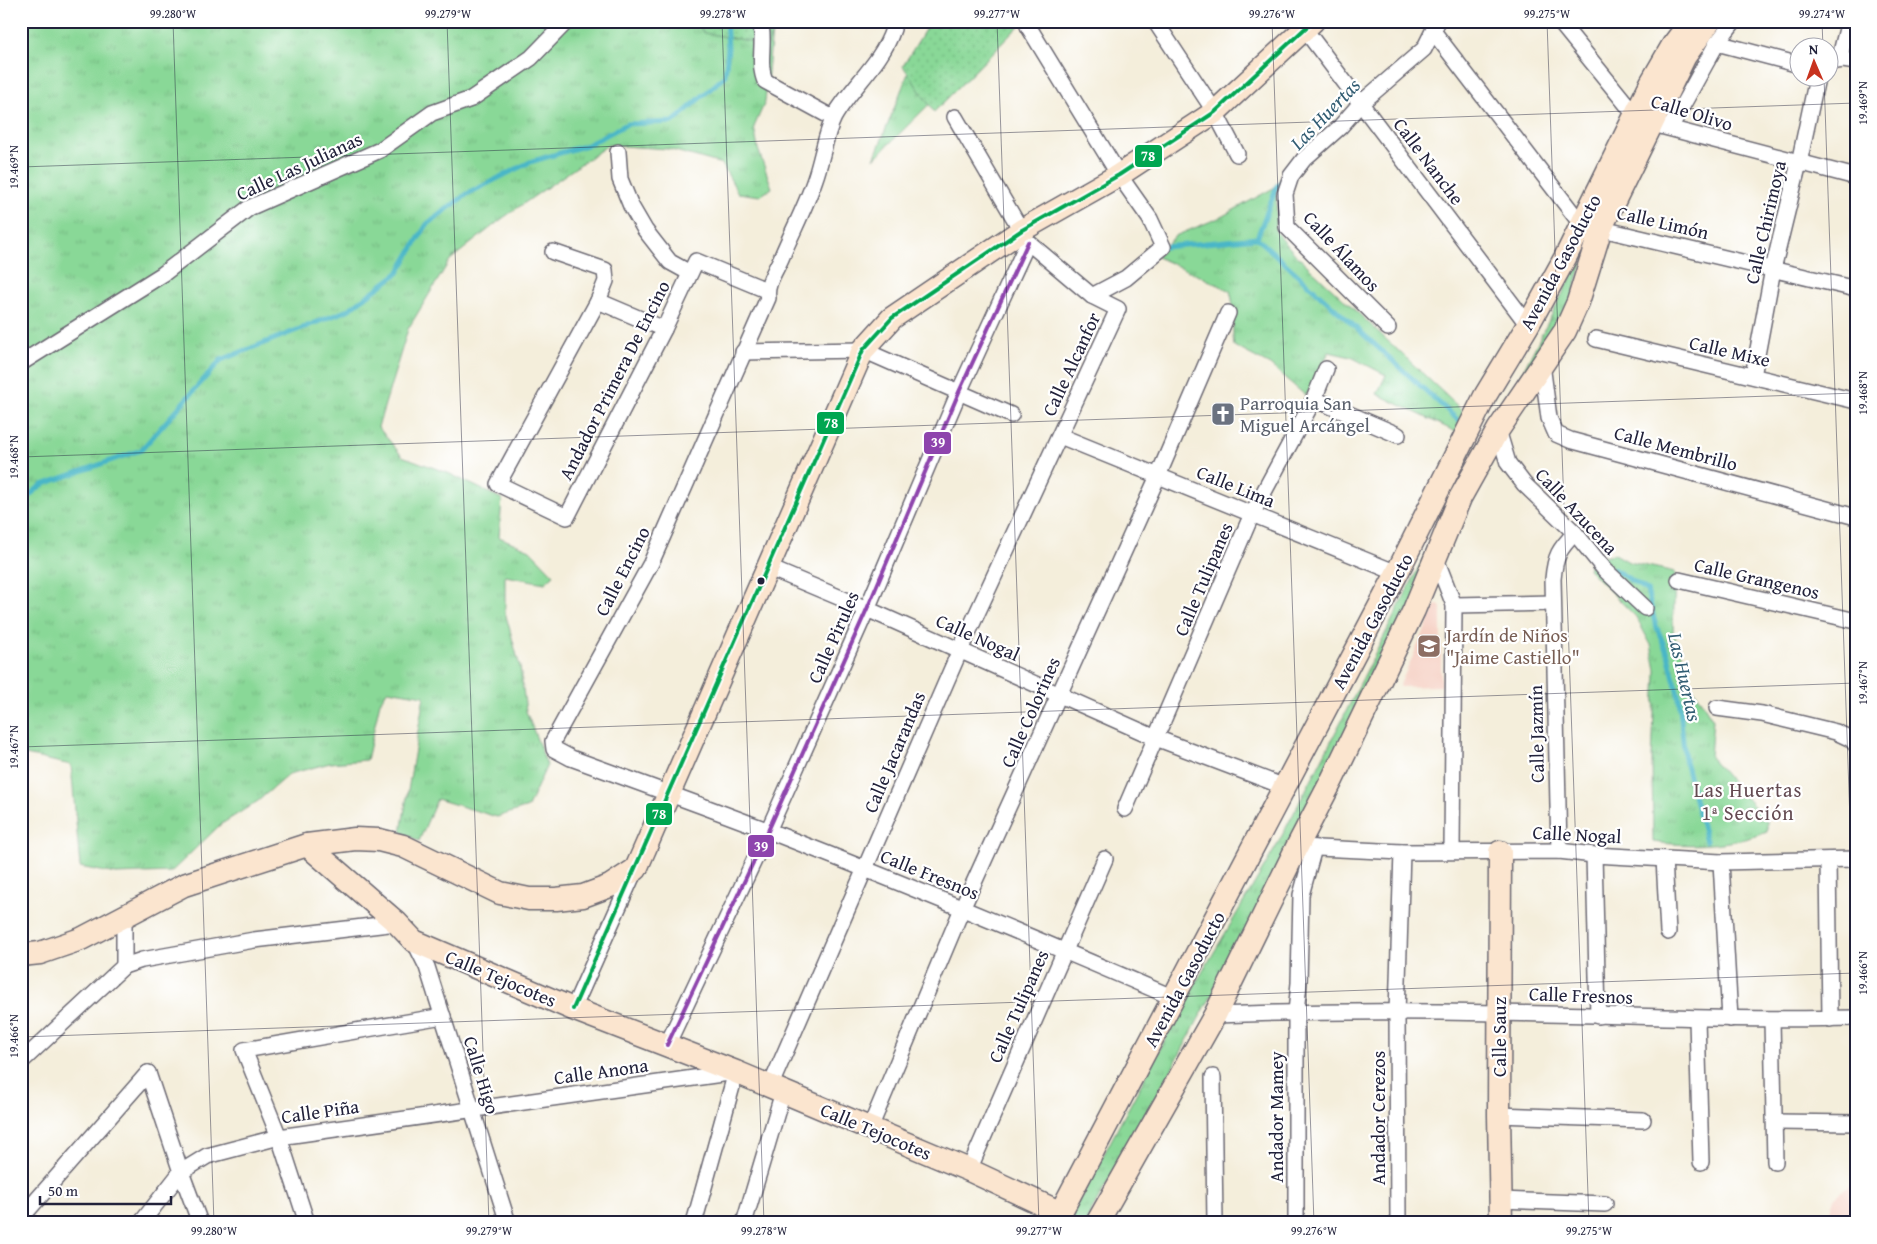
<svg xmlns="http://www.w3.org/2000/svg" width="1877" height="1244" font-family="'Gentium Book Plus',serif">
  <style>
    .built { fill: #f6d1c5 }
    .grass { fill: url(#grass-tufts); stroke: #567d69 }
    .park { fill: url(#park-dots); stroke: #567d69 }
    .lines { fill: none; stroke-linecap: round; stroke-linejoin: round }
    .stream { stroke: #4ab6c7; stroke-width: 5 }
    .street-casing { stroke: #6c6973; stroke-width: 18 }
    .secondary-casing { stroke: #6c6973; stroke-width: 25 }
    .street { stroke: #fff; stroke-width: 15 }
    .secondary { stroke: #fbe5cf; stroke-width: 22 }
    .bus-1-casing { stroke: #fff; stroke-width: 8 }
    .bus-2-casing { stroke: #fff; stroke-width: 8 }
    .bus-1 { stroke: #00a651; stroke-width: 4 }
    .bus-2 { stroke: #8e44ad; stroke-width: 4 }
    .ticks { fill: none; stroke: #22223b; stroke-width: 1; stroke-opacity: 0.45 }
    .bus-dot { fill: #22223b; stroke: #fff; stroke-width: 2 }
    .labels { text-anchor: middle; stroke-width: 4.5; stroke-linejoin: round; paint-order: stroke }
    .street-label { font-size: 19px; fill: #22223b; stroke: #fff }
    .worship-label { font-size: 19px; fill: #5b616d; stroke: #fff; text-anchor: start }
    .education-label { font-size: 19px; fill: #785e54; stroke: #fff; text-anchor: start }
    .water-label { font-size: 20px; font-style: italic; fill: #325d73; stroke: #fff }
    .neighbourhood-label { font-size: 20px; letter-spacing: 1px; fill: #644b52; stroke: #fff }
    .line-badge { stroke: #fff; stroke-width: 2 }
    .badge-label { font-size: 14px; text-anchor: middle; font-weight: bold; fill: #fff }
    .neatline { fill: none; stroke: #22223b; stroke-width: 2 }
    .ticks-label { font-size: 12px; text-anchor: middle; fill: #22223b }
  </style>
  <defs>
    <pattern id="grass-tufts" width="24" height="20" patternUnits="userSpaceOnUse" patternTransform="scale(1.25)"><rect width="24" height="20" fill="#89d897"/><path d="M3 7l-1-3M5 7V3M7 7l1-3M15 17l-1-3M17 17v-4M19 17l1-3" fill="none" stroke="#76b983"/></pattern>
    <pattern id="park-dots" width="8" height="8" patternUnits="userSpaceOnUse" patternTransform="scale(1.25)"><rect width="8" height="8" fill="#89d897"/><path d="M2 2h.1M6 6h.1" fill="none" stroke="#76b983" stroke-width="1.8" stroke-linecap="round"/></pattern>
  </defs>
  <rect width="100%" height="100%" fill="#fff"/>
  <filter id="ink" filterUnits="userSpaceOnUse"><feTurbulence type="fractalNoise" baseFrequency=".02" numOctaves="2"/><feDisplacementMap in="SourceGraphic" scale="10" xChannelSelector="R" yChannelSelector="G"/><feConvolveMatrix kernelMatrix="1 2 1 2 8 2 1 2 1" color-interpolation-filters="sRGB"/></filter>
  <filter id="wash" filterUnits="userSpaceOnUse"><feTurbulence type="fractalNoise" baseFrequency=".0096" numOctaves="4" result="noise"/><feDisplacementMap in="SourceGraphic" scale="20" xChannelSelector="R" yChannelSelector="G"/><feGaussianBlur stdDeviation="1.12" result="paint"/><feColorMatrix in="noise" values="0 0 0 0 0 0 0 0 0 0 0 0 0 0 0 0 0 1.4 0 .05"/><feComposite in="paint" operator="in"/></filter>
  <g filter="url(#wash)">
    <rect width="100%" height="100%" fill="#f4eedb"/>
    <g class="built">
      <polygon points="1436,605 1441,606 1441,686 1399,687"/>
      <polygon points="1856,1180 1856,1223 1828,1223 1829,1214 1834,1198"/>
    </g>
    <g class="grass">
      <polygon points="21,21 773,21 765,102 754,127 758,149 772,188 760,196 738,193 722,164 668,149 608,145 503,218 450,260 408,329 378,427 402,456 448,473 502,499 499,537 530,550 554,575 545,583 505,576 505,612 520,667 526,711 547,765 528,807 497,817 437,799 419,841 401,832 424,696 388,690 380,702 367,760 330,763 289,774 258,801 220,825 171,872 116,874 80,867 71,765 21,754"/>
      <polygon points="916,21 1013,21 874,159 926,28"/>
      <path d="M1277 186 1276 232 1295 254 1465 413 1456 432 1377 394 1386 375 1351 357 1329 352 1306 396 1270 365 1234 346C1231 328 1236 310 1230 291L1202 277 1157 257 1175 236 1221 217Z"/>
      <polygon points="1583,261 1562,331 1420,590 1228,968 1199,1018 1173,1067 1142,1120 1085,1223 1067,1223 1190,993 1276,847 1322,759 1432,541 1512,393 1573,273"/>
      <path d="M1615 554 1629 562 1675 572 1673 633 1681 649 1689 686 1695 691 1713 720 1710 757 1767 821V832C1730 846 1691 847 1653 842L1652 758 1656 670 1651 645 1636 617 1588 569 1590 563 1603 556Z"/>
    </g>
    <g class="park">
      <polygon points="696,21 780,21 767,44 704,33"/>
      <polygon points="916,21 1024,21 934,112 903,66 926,28"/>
    </g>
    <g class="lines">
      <g class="stream">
        <polyline points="1257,238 1277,186 1285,178"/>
        <polyline points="1164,247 1257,238 1458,420"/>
        <polyline points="21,502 42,485 141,450 221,360 348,310 398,273 427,224 467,194 530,162 587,145 627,124 673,122 725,76 728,48 726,21"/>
        <polyline points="1613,569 1647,590 1655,623 1668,655 1679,698 1685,761 1706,841"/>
      </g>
    </g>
  </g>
  <g filter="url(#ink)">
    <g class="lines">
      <g class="street-casing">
        <g id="street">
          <path d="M760 21C766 41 757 62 765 81L833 118"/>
          <polyline points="1155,21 1215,112 1237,154"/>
          <polyline points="1559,21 1636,116 1653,124 1856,177"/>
          <polyline points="1300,23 1528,325"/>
          <polyline points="1028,26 1119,175 1150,219 1163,247 1126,278 1092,296"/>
          <path d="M893 29C882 63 851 87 834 117 825 135 822 160 815 179 806 206 793 230 782 256 777 269 765 284 768 298L651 563 553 741 554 749 571 758C637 782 704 806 769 831 905 884 1040 940 1174 998"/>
          <polyline points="1433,31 1581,224 1856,289"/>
          <polyline points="1717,43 1800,65"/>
          <polyline points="1839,60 1849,21"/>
          <polyline points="1830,62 1843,60 1856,62"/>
          <polyline points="1670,128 1717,43 1734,21"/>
          <polyline points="618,152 620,179 631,206 645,230 670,262 690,273"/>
          <polyline points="553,252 605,270 606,281 598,301 498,484 567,517 664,329 696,261 766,290 767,294"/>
          <polyline points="598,301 664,329"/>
          <polyline points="1388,328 1287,227 1285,194 1291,176 1304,159 1340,127 1360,104 1424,49 1437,23"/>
          <polyline points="1596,339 1856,401"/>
          <polyline points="743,352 863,350 1011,415"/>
          <polyline points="21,363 163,274 249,208 380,150 432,113 471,99 531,58 567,21"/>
          <polyline points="1542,364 1549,418 1556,434 1570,440 1856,517"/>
          <polyline points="1753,376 1773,269 1799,163 1817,78"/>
          <polyline points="1314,399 1398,435"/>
          <polyline points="1498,430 1508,463 1524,484 1575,533 1605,570 1645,608"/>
          <polyline points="1060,436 1397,573"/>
          <polyline points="1436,559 1454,605 1452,851"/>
          <polyline points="767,567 867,609 1156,738 1285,787"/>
          <polyline points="1679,580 1856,621"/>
          <polyline points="1454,605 1553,603"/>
          <polyline points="1717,708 1762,714 1836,732 1851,739 1856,745"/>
          <polyline points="1125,809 1252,514 1314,399 1326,369"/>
          <polyline points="1297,847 1402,852 1559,851 1594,855 1721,862 1856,859"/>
          <path d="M1559 851 1553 579C1555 556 1559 549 1575 533"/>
          <polyline points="1594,855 1598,1016"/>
          <polyline points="1664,859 1668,932"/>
          <polyline points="1828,860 1830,1019"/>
          <polyline points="1721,862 1730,1019"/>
          <polyline points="124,917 124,966"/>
          <polyline points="414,941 427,967 508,1223"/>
          <polyline points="573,1009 635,870"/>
          <path d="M1215 1015C1310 1011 1405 1011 1499 1013 1618 1015 1737 1021 1856 1018"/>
          <polyline points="1697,1019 1701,1162"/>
          <polyline points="1772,1020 1775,1162"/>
          <polyline points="667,1045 768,831 867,609 959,392 1028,242"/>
          <polyline points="21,1062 124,966 142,960 254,940 397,923"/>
          <polyline points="148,1073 181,1172 200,1223"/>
          <polyline points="1213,1077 1215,1223"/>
          <polyline points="770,1087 960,650 1118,309 1092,296 1028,242 955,117"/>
          <polyline points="1499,1115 1643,1120"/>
          <polyline points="1775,1122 1856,1123"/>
          <polyline points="870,1128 962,909 1158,476 1228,313"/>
          <polyline points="969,1170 1105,859"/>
          <polyline points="1501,1200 1605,1204"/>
          <polyline points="21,1218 148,1073"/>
          <polyline points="141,1223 181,1172 207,1156 279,1137 736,1072 694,1223"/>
          <polyline points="307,1223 279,1137 244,1050 443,1016"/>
          <polyline points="744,1223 783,1092"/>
          <polyline points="1296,1223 1296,1012 1299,983 1301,895 1314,848"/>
          <polyline points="1398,1223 1397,1013 1402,852"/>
        </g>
      </g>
      <g class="secondary-casing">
        <g id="secondary">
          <polyline points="307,845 397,923 414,941 573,1009 736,1072 969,1170 1061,1213"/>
          <polyline points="1500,852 1499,1115 1501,1223"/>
          <polyline points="21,955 40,953 81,939 184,885 307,845 355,839 379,840 403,846 500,893 529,899 556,899 583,896 610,886 636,869 863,350 892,318 1022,230 1119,175 1215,112 1313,21"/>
          <polyline points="1055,1223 1397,573 1485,396 1528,325 1565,258 1651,83 1673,45 1691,21"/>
          <polyline points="1097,1223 1215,1015 1297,847 1332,780 1414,610 1460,498 1498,430 1565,331 1578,302 1601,228 1685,56 1710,21"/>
        </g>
      </g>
      <use href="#street" class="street"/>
      <use href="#secondary" class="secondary"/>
      <g class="bus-1-casing">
        <polyline id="bus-1" points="573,1009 863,350 892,318 1022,230 1119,175 1215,112 1313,21"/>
      </g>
      <g class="bus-2-casing">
        <polyline id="bus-2" points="667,1045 768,831 867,609 959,392 1028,242"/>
      </g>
      <use href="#bus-1" class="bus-1"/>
      <use href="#bus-2" class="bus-2"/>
    </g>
  </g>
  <path class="ticks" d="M173 21 214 1223M447 21 489 1223M722 21 764 1223M997 21 1039 1223M1272 21 1314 1223M1547 21 1589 1223M1822 21 1823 48M1824 78 1856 992M21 167 1856 103M21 457 1856 393M21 747 1856 683M21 1037 1856 973"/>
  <defs>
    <g id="church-square" transform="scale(1.25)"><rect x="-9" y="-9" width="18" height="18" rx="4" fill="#6b7280" stroke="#fff"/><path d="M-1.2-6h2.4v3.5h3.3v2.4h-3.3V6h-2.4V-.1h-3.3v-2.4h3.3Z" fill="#fff"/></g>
    <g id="school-square" transform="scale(1.25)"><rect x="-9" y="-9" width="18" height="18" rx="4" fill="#8d6e63" stroke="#fff"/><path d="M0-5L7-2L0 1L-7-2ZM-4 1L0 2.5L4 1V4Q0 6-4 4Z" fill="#fff"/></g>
  </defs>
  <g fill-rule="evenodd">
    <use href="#church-square" x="1223" y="414"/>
    <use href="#school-square" x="1429" y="646"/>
  </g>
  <circle class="bus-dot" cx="761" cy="581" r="4.5"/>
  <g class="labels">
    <g class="street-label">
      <text transform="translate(1692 112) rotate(17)" y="7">Calle Olivo</text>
      <text transform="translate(1429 161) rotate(53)" y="7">Calle Nanche</text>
      <text transform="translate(299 166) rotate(-25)" y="7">Calle Las Julianas</text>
      <text transform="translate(1663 222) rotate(13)" y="7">Calle Limón</text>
      <text transform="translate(1765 222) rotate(-77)" y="7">Calle Chirimoya</text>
      <text transform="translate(1342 251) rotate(47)" y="7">Calle Álamos</text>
      <text transform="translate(1560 262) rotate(-62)" y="7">Avenida Gasoducto</text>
      <text transform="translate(1730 351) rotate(13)" y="7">Calle Mixe</text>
      <text transform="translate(1071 364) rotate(-65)" y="7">Calle Alcanfor</text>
      <text transform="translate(614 380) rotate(-63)" y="7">Andador Primera De Encino</text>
      <text transform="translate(1676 448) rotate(15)" y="7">Calle Membrillo</text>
      <text transform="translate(1236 486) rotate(22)" y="7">Calle Lima</text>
      <text transform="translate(1577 511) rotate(47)" y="7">Calle Azucena</text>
      <text transform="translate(622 571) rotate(-63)" y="7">Calle Encino</text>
      <text transform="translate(1757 578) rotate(13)" y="7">Calle Grangenos</text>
      <text transform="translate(1203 579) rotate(-67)" y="7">Calle Tulipanes</text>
      <text transform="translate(1372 621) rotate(-62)" y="7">Avenida Gasoducto</text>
      <text transform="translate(833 637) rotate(-66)" y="7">Calle Pirules</text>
      <text transform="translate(978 637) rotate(24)" y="7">Calle Nogal</text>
      <text transform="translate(1030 712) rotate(-66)" y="7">Calle Colorines</text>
      <text transform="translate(1536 734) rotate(-91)" y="7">Calle Jazmín</text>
      <text transform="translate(894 752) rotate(-67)" y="7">Calle Jacarandas</text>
      <text transform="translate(1577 834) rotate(3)" y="7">Calle Nogal</text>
      <text transform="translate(930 874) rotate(22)" y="7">Calle Fresnos</text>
      <text transform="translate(501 978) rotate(23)" y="7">Calle Tejocotes</text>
      <text transform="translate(1184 979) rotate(-62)" y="7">Avenida Gasoducto</text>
      <text transform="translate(1581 995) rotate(2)" y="7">Calle Fresnos</text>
      <text transform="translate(1018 1006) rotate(-66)" y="7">Calle Tulipanes</text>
      <text transform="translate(1499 1037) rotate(-90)" y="7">Calle Sauz</text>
      <text transform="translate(601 1071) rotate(-8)" y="7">Calle Anona</text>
      <text transform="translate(482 1075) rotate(73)" y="7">Calle Higo</text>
      <text transform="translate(320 1111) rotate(-8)" y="7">Calle Piña</text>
      <text transform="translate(1276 1117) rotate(-90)" y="7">Andador Mamey</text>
      <text transform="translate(1378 1118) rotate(-90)" y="7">Andador Cerezos</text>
      <text transform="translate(876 1131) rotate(23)" y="7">Calle Tejocotes</text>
    </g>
    <g class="worship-label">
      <text x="1240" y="410">Parroquia San<tspan x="1240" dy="22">Miguel Arcángel</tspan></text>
    </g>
    <g class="education-label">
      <text x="1446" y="642">Jardín de Niños<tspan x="1446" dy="22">"Jaime Castiello"</tspan></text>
    </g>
    <g class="water-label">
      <text transform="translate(1325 114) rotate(-46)" y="7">Las Huertas</text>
      <text transform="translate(1685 677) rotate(77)" y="7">Las Huertas</text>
    </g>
    <g class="neighbourhood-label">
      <text x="1748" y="797">Las Huertas<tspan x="1748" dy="23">1ª Sección</tspan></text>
    </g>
  </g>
  <g class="line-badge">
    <rect x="1134" y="144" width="29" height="24" rx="5" fill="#00a651"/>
    <rect x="816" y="411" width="29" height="24" rx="5" fill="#00a651"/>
    <rect x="923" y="431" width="29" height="24" rx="5" fill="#8e44ad"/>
    <rect x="645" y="802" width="28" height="24" rx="5" fill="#00a651"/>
    <rect x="747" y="834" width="28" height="24" rx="5" fill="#8e44ad"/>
  </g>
  <g class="badge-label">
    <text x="1148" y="161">78</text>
    <text x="831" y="428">78</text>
    <text x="938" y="447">39</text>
    <text x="659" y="819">78</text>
    <text x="761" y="851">39</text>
  </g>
  <rect width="1877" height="1244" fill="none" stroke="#fff" stroke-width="55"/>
  <g transform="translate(1814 62) rotate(358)"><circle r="24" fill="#ffffff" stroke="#a7a7b1"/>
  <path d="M0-4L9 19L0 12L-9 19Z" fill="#c8321e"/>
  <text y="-8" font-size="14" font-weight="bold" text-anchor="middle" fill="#22223b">N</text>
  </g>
  <path d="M40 1196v8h131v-8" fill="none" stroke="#22223b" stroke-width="2.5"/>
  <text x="48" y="1196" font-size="15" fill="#22223b" stroke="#ffffff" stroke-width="4" paint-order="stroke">50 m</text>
  <rect x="28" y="28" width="1822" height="1188" class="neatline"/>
  <g class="ticks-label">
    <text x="173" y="18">99.280°W</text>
    <text x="448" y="18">99.279°W</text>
    <text x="723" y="18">99.278°W</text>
    <text x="997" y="18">99.277°W</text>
    <text x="1272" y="18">99.276°W</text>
    <text x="1547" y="18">99.275°W</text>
    <text x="1822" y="18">99.274°W</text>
    <text transform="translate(1863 103) rotate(-90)" y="4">19.469°N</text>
    <text transform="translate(14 167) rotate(-90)" y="4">19.469°N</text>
    <text transform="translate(1863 393) rotate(-90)" y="4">19.468°N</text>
    <text transform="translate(14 457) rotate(-90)" y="4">19.468°N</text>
    <text transform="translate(1863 683) rotate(-90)" y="4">19.467°N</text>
    <text transform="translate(14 747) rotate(-90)" y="4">19.467°N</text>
    <text transform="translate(1863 973) rotate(-90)" y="4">19.466°N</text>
    <text transform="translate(14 1036) rotate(-90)" y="4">19.466°N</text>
    <text x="214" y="1235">99.280°W</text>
    <text x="489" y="1235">99.279°W</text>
    <text x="764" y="1235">99.278°W</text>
    <text x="1039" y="1235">99.277°W</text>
    <text x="1314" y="1235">99.276°W</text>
    <text x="1589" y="1235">99.275°W</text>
  </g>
</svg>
